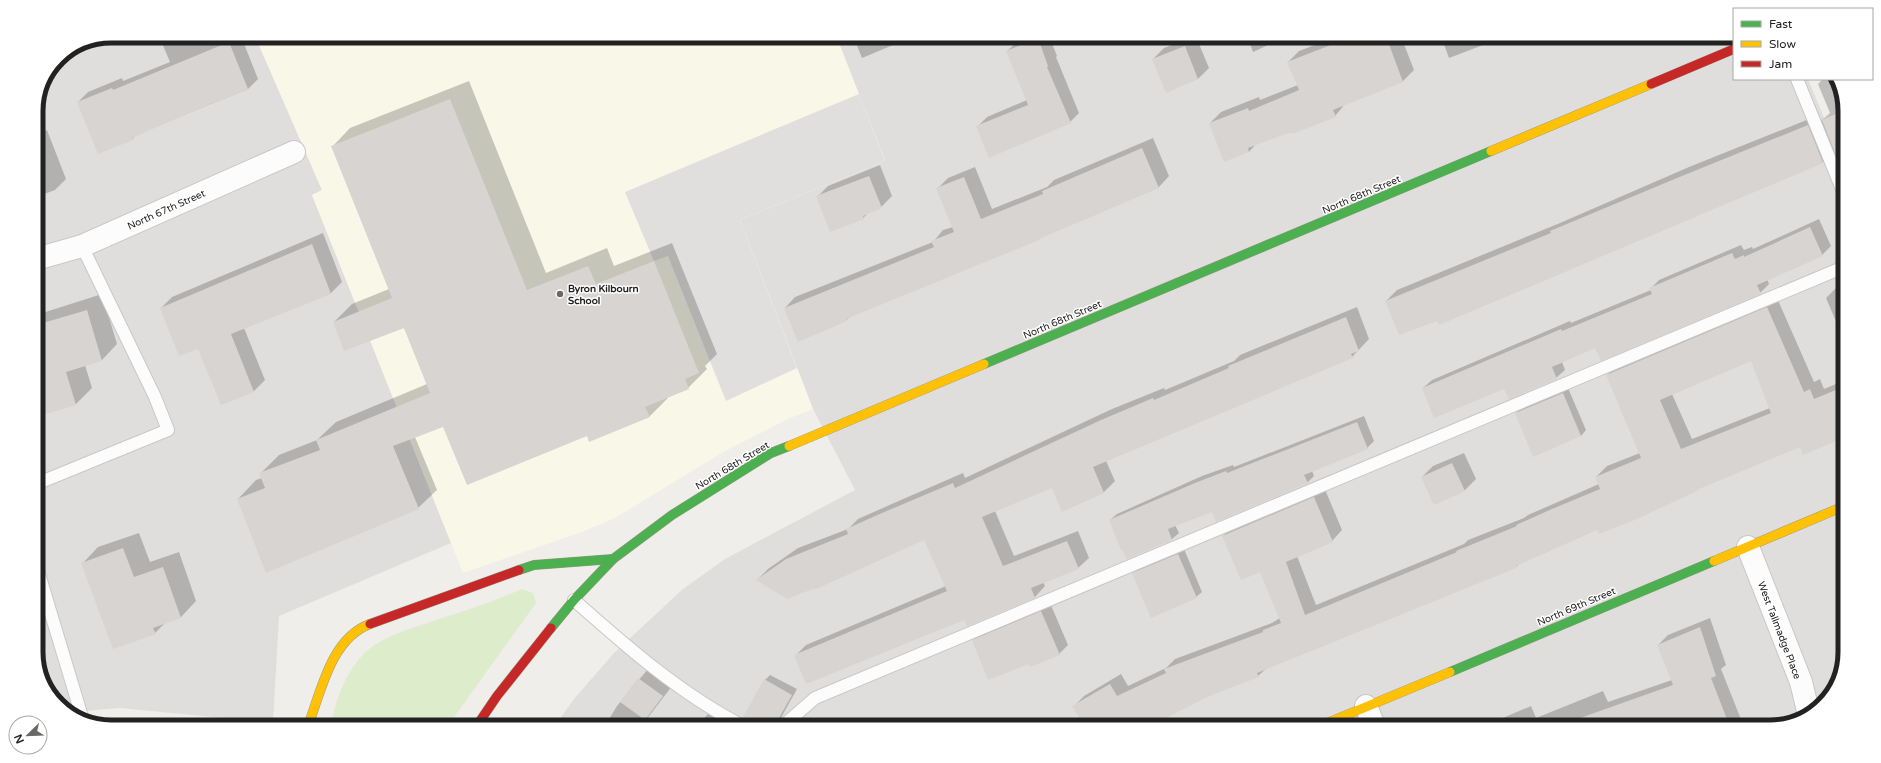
<svg xmlns="http://www.w3.org/2000/svg" width="1881" height="763" font-family="'Varela Round',sans-serif">
  <style>
    .residential { fill: #dfdedc }
    .education { fill: #f8f7e8 }
    .grass { fill: #ddeccb }
    .parking { fill: #e0dfde }
    .shadow { fill: #0003; fill-rule: evenodd }
    .building { fill: #d7d4d2; fill-rule: evenodd }
    .lines { fill: none; stroke-linecap: round; stroke-linejoin: round }
    .lane-casing { stroke: #c9c8c7; stroke-width: 14 }
    .street-casing { stroke: #c9c8c7; stroke-width: 24 }
    .fast-casing { stroke: #999a82; stroke-width: 10 }
    .slow-casing { stroke: #999a82; stroke-width: 10 }
    .jam-casing { stroke: #999a82; stroke-width: 10 }
    .lane { stroke: #fdfcfc; stroke-width: 12 }
    .street { stroke: #fdfcfc; stroke-width: 22 }
    .fast { stroke: #4caf50; stroke-width: 9 }
    .slow { stroke: #ffc107; stroke-width: 9 }
    .jam { stroke: #c62828; stroke-width: 9 }
    .poi-dot { fill: #6a6968; stroke: #fff; stroke-width: 1.5 }
    .labels { text-anchor: middle; stroke-width: 3; stroke-linejoin: round; paint-order: stroke }
    .street-label { font-size: 10px; fill: #222; stroke: #fff }
    .poi-label { font-size: 10px; font-weight: bold; fill: #222; stroke: #fff; text-anchor: start }
    .rim { fill: none; stroke: #222; stroke-width: 5 }
  </style>
  <rect width="100%" height="100%" fill="#f0eeeb"/>
  <g class="residential">
    <polygon points="111,36 255,36 322,190 312,195 451,543 279,616 273,723 120,708 71,712 52,698 36,657 36,106 58,58 82,42"/>
    <polygon points="837,38 1734,40 1734,79 1808,79 1844,166 1841,677 1812,714 1771,727 556,724 574,699 614,653 683,589 725,559 855,490 813,409 740,220 885,160"/>
  </g>
  <polygon class="education" points="255,36 837,38 885,161 740,220 813,409 788,419 723,452 615,518 582,532 463,573 312,195 322,190"/>
  <path class="grass" d="M522 589 533 593 536 603 449 724H331C337 696 347 668 369 649 388 634 414 628 436 620 466 611 494 601 522 589Z"/>
  <polygon class="parking" points="859,94 885,161 740,220 797,368 726,401 668,256 654,261 625,192"/>
  <g class="shadow">
    <polygon points="159,36 241,36 258,79 248,89 137,134 132,139 78,102 88,92 122,78 123,81 170,62"/>
    <polygon points="854,38 910,38 862,58"/>
    <polygon points="1026,38 1050,38 1057,56 1056,57 1079,113 1070,122 977,127 987,117 1027,100 1007,51 1017,42"/>
    <polygon points="1187,39 1197,39 1209,68 1198,79 1166,91 1153,59 1164,48"/>
    <polygon points="1248,39 1281,39 1253,52"/>
    <polygon points="1330,39 1402,39 1414,70 1403,81 1346,103 1335,116 1256,144 1249,152 1210,123 1221,112 1259,97 1260,100 1298,85 1288,62 1299,51"/>
    <polygon points="1442,39 1499,39 1449,58"/>
    <polygon points="1823,79 1835,79 1845,106 1844,154 1838,156 1835,150 1823,162 1440,324 1438,320 1386,301 1397,290 1560,223 1689,167 1819,115 1821,121 1830,113 1818,84"/>
    <polygon points="469,81 546,273 607,248 614,266 672,243 717,354 705,366 707,369 688,388 667,397 668,398 649,417 587,435 444,425 415,437 437,490 418,508 238,499 256,480 262,478 260,474 279,455 317,440 336,422 427,384 404,327 334,322 352,304 389,289 332,147 350,128"/>
    <polygon points="47,130 66,179 55,190 36,197 36,134"/>
    <polygon points="1153,138 1169,176 1159,187 851,316 846,320 785,308 795,297 933,242 943,230 953,227 937,189 948,178 975,167 992,209 1047,187 1054,180"/>
    <polygon points="880,165 892,196 881,207 869,212 863,218 817,197 828,186"/>
    <polygon points="1819,219 1831,246 1822,255 1767,279 1769,284 1760,293 1596,346 1562,362 1565,370 1556,378 1505,387 1423,388 1432,380 1570,321 1571,323 1651,290 1650,289 1659,280 1741,245 1744,250 1752,247 1753,249"/>
    <polygon points="323,233 342,282 331,293 244,328 265,380 254,391 222,404 199,348 161,308 172,297"/>
    <polygon points="1844,285 1843,324 1838,326 1826,298 1837,287"/>
    <polygon points="102,294 117,344 102,360 85,365 92,388 76,404 41,415 36,400 36,315"/>
    <path d="M1777 298 1814 382 1820 379 1824 389 1843 381V428L1597 529 1519 564 1516 567 1267 668 1258 676 1208 696 1149 726 1070 725 1080 717 1074 706 1084 696 1121 674 1128 686 1166 668 1175 659 1272 623 1280 618 1260 571 1223 536 1234 525 1324 487 1342 530 1332 541 1297 556 1316 605 1464 544 1468 540 1524 518 1528 515 1599 484 1596 477 1607 466 1640 453 1607 375 1618 364ZM1752 360 1770 408 1692 439 1672 394Z"/>
    <polygon points="1357,307 1369,339 1352,357 1106,461 1115,481 1104,492 1063,510 1053,486 995,511 1014,556 1078,531 1089,558 1078,568 1043,582 1045,586 1035,597 967,625 965,619 795,656 806,645 946,586 925,539 758,579 768,569 798,548 848,529 858,519 894,503 963,473 965,478 1112,409 1164,388 1165,390 1234,361 1240,355"/>
    <polygon points="1568,388 1586,430 1581,436 1516,413 1521,408"/>
    <polygon points="1364,416 1374,441 1367,448 1312,471 1314,476 1307,483 1212,510 1175,525 1179,533 1172,539 1110,520 1117,514 1202,476 1233,465 1234,467"/>
    <polygon points="1464,453 1476,479 1465,490 1434,504 1422,477 1433,466"/>
    <polygon points="139,533 150,562 179,552 196,601 181,617 166,622 155,633 83,563 98,547"/>
    <polygon points="1184,549 1202,592 1196,597 1134,573 1139,568"/>
    <polygon points="1842,568 1842,581 1838,572"/>
    <polygon points="1050,603 1068,645 1059,654 1029,663 973,640 982,632"/>
    <polygon points="1710,618 1726,665 1721,669 1744,727 1492,726 1498,720 1531,706 1536,718 1603,691 1608,702 1672,680 1658,645 1668,635"/>
    <polygon points="36,651 39,657 37,659 36,657"/>
    <polygon points="648,669 672,686 643,724 606,724 617,706"/>
    <polygon points="770,675 797,689 777,725 750,725 765,680"/>
    <polygon points="708,714 723,724 699,724"/>
    <polygon points="915,719 926,725 910,725"/>
  </g>
  <g class="building">
    <polygon points="1038,38 1048,66 1047,67 1071,123 989,158 976,126 1028,105 1006,51"/>
    <polygon points="1346,39 1387,39 1403,82 1333,110 1336,117 1292,134 1291,132 1248,148 1249,152 1224,162 1209,123 1248,108 1249,111 1299,90 1287,62"/>
    <polygon points="229,42 248,89 189,113 132,138 133,140 98,154 77,102 112,88 113,90"/>
    <polygon points="1185,46 1198,79 1166,93 1152,59"/>
    <polygon points="450,99 527,290 588,266 596,284 654,261 699,373 685,379 689,389 645,407 650,417 589,442 587,436 467,485 443,427 393,446 419,509 266,573 237,499 265,488 259,473 320,450 316,440 430,393 404,328 344,351 333,322 392,298 331,146"/>
    <polygon points="1845,110 1844,155 1837,158 1822,120"/>
    <polygon points="1808,125 1823,163 1439,325 1437,321 1399,335 1385,301 1551,233 1550,231 1677,178"/>
    <polygon points="1142,148 1159,188 1039,239 1039,240 846,319 847,321 798,342 784,308 934,247 931,241 954,232 936,188 964,177 981,219 1043,194 1042,191"/>
    <polygon points="869,176 882,208 863,216 864,219 830,232 816,196"/>
    <polygon points="1810,227 1823,256 1757,285 1761,294 1601,361 1595,348 1552,367 1557,379 1509,399 1504,389 1434,418 1422,388 1561,329 1562,331 1652,294 1649,288 1732,253 1735,259 1744,255 1744,257"/>
    <polygon points="312,244 331,294 231,334 254,392 221,405 198,349 179,356 160,308"/>
    <path d="M1767 307 1804 392 1810 389 1814 399 1843 387V438L1803 455 1800 447 1699 489V490L1637 519 1599 534 1597 530 1516 566V568L1257 673 1259 677 1209 696 1150 726 1084 725 1072 706 1110 684 1117 696 1166 673 1164 669 1263 632V630L1281 623 1260 572 1241 580 1222 536 1314 497 1333 542 1286 562 1305 615 1457 552 1456 551 1517 526 1516 525 1552 509 1600 489 1595 477 1641 458 1606 375ZM1751 361 1771 413 1681 449 1660 400Z"/>
    <polygon points="87,310 102,361 66,372 76,405 36,417 36,325"/>
    <polygon points="1346,317 1359,351 1351,354 1353,358 1093,467 1104,493 1062,512 1052,488 982,517 1003,566 1067,541 1079,569 1031,588 1035,598 967,626 964,620 806,684 794,655 947,591 924,540 814,590 815,588 787,599 756,580 786,559 848,534 846,529 882,513 953,483 955,488 1101,420 1153,398 1154,400 1229,368 1228,366"/>
    <polygon points="1563,393 1581,436 1533,457 1515,413"/>
    <polygon points="1357,422 1368,449 1304,475 1308,483 1216,522 1212,512 1168,529 1172,540 1127,559 1122,549 1121,550 1109,520 1195,483 1226,471 1227,473"/>
    <polygon points="1452,463 1465,491 1434,505 1421,477"/>
    <polygon points="123,548 134,577 163,567 181,618 153,628 156,634 113,649 81,563"/>
    <polygon points="1178,554 1197,598 1151,618 1132,573"/>
    <polygon points="1041,611 1060,655 1030,667 1029,664 988,680 972,640"/>
    <polygon points="1700,627 1716,676 1711,678 1730,727 1567,727 1566,723 1673,685 1657,645"/>
    <polygon points="638,678 663,696 645,720 620,702"/>
    <polygon points="764,679 792,695 775,725 748,725 743,717"/>
  </g>
  <g class="lines">
    <g class="lane-casing">
      <g id="lane">
        <polyline points="1797,79 1844,194"/>
        <polyline points="36,484 168,430 155,397 82,246"/>
        <polyline points="36,564 83,720"/>
        <path d="M574 600C626 646 679 693 741 725"/>
        <polyline points="784,725 815,698 1844,267"/>
      </g>
    </g>
    <g class="street-casing">
      <g id="street">
        <polyline points="36,259 82,246 294,152"/>
        <polyline points="1748,547 1801,682 1809,715"/>
        <polyline points="1366,706 1374,726"/>
      </g>
    </g>
    <g class="fast-casing">
      <g id="fast">
        <polyline points="984,364 1491,151"/>
        <polyline points="519,570 534,565 613,559"/>
        <polyline points="551,628 574,600 613,559 672,515 771,453 789,446"/>
        <polyline points="1450,672 1714,561"/>
      </g>
    </g>
    <g class="slow-casing">
      <g id="slow">
        <polyline points="1491,151 1651,84"/>
        <polyline points="789,446 984,364"/>
        <polyline points="1714,561 1842,507"/>
        <path d="M309 723C322 688 332 638 370 624"/>
        <polyline points="1320,726 1450,672"/>
      </g>
    </g>
    <g class="jam-casing">
      <g id="jam">
        <polyline points="1651,84 1734,49"/>
        <polyline points="370,624 519,570"/>
        <polyline points="478,724 497,696 551,628"/>
      </g>
    </g>
    <use href="#lane" class="lane"/>
    <use href="#street" class="street"/>
    <use href="#fast" class="fast"/>
    <use href="#slow" class="slow"/>
    <use href="#jam" class="jam"/>
  </g>
  <circle class="poi-dot" cx="560" cy="294" r="4"/>
  <g class="labels">
    <g class="street-label">
      <text transform="translate(1361 194) rotate(-23)" y="4">North 68th Street</text>
      <text transform="translate(166 209) rotate(-24)" y="4">North 67th Street</text>
      <text transform="translate(1062 319) rotate(-23)" y="4">North 68th Street</text>
      <text transform="translate(732 465) rotate(-31)" y="4">North 68th Street</text>
      <text transform="translate(1576 606) rotate(-23)" y="4">North 69th Street</text>
      <text transform="translate(1780 630) rotate(69)" y="4">West Tallmadge Place</text>
    </g>
    <g class="poi-label">
      <text x="568" y="292">Byron Kilbourn<tspan x="568" dy="12">School</tspan></text>
    </g>
  </g>
  <path d="M0 0H1881V763H0ZM111 43H1770A68 68 0 0 1 1838 111V652A68 68 0 0 1 1770 720H111A68 68 0 0 1 43 652V111A68 68 0 0 1 111 43Z" fill="#fff" fill-rule="evenodd"/>
  <path class="rim" d="M111 43H1770A68 68 0 0 1 1838 111V652A68 68 0 0 1 1770 720H111A68 68 0 0 1 43 652V111A68 68 0 0 1 111 43Z"/>
  <rect x="1733" y="8" width="140" height="72" fill="#ffffff" stroke="#a7a7a7"/>
  <rect x="1741" y="21" width="20" height="6" fill="#4caf50" stroke="#a7a7a7"/>
  <text x="1769" y="28" font-size="12" fill="#222222">Fast</text>
  <rect x="1741" y="41" width="20" height="6" fill="#ffc107" stroke="#a7a7a7"/>
  <text x="1769" y="48" font-size="12" fill="#222222">Slow</text>
  <rect x="1741" y="61" width="20" height="6" fill="#c62828" stroke="#a7a7a7"/>
  <text x="1769" y="68" font-size="12" fill="#222222">Jam</text>
  <g transform="translate(28 735) rotate(247)"><circle r="19" fill="#ffffff" stroke="#a7a7a7"/>
  <path d="M0-3L7 15L0 10L-7 15Z" fill="#6a6968"/>
  <text y="-6" font-size="11" font-weight="bold" text-anchor="middle" fill="#222222">N</text>
  </g>
</svg>
